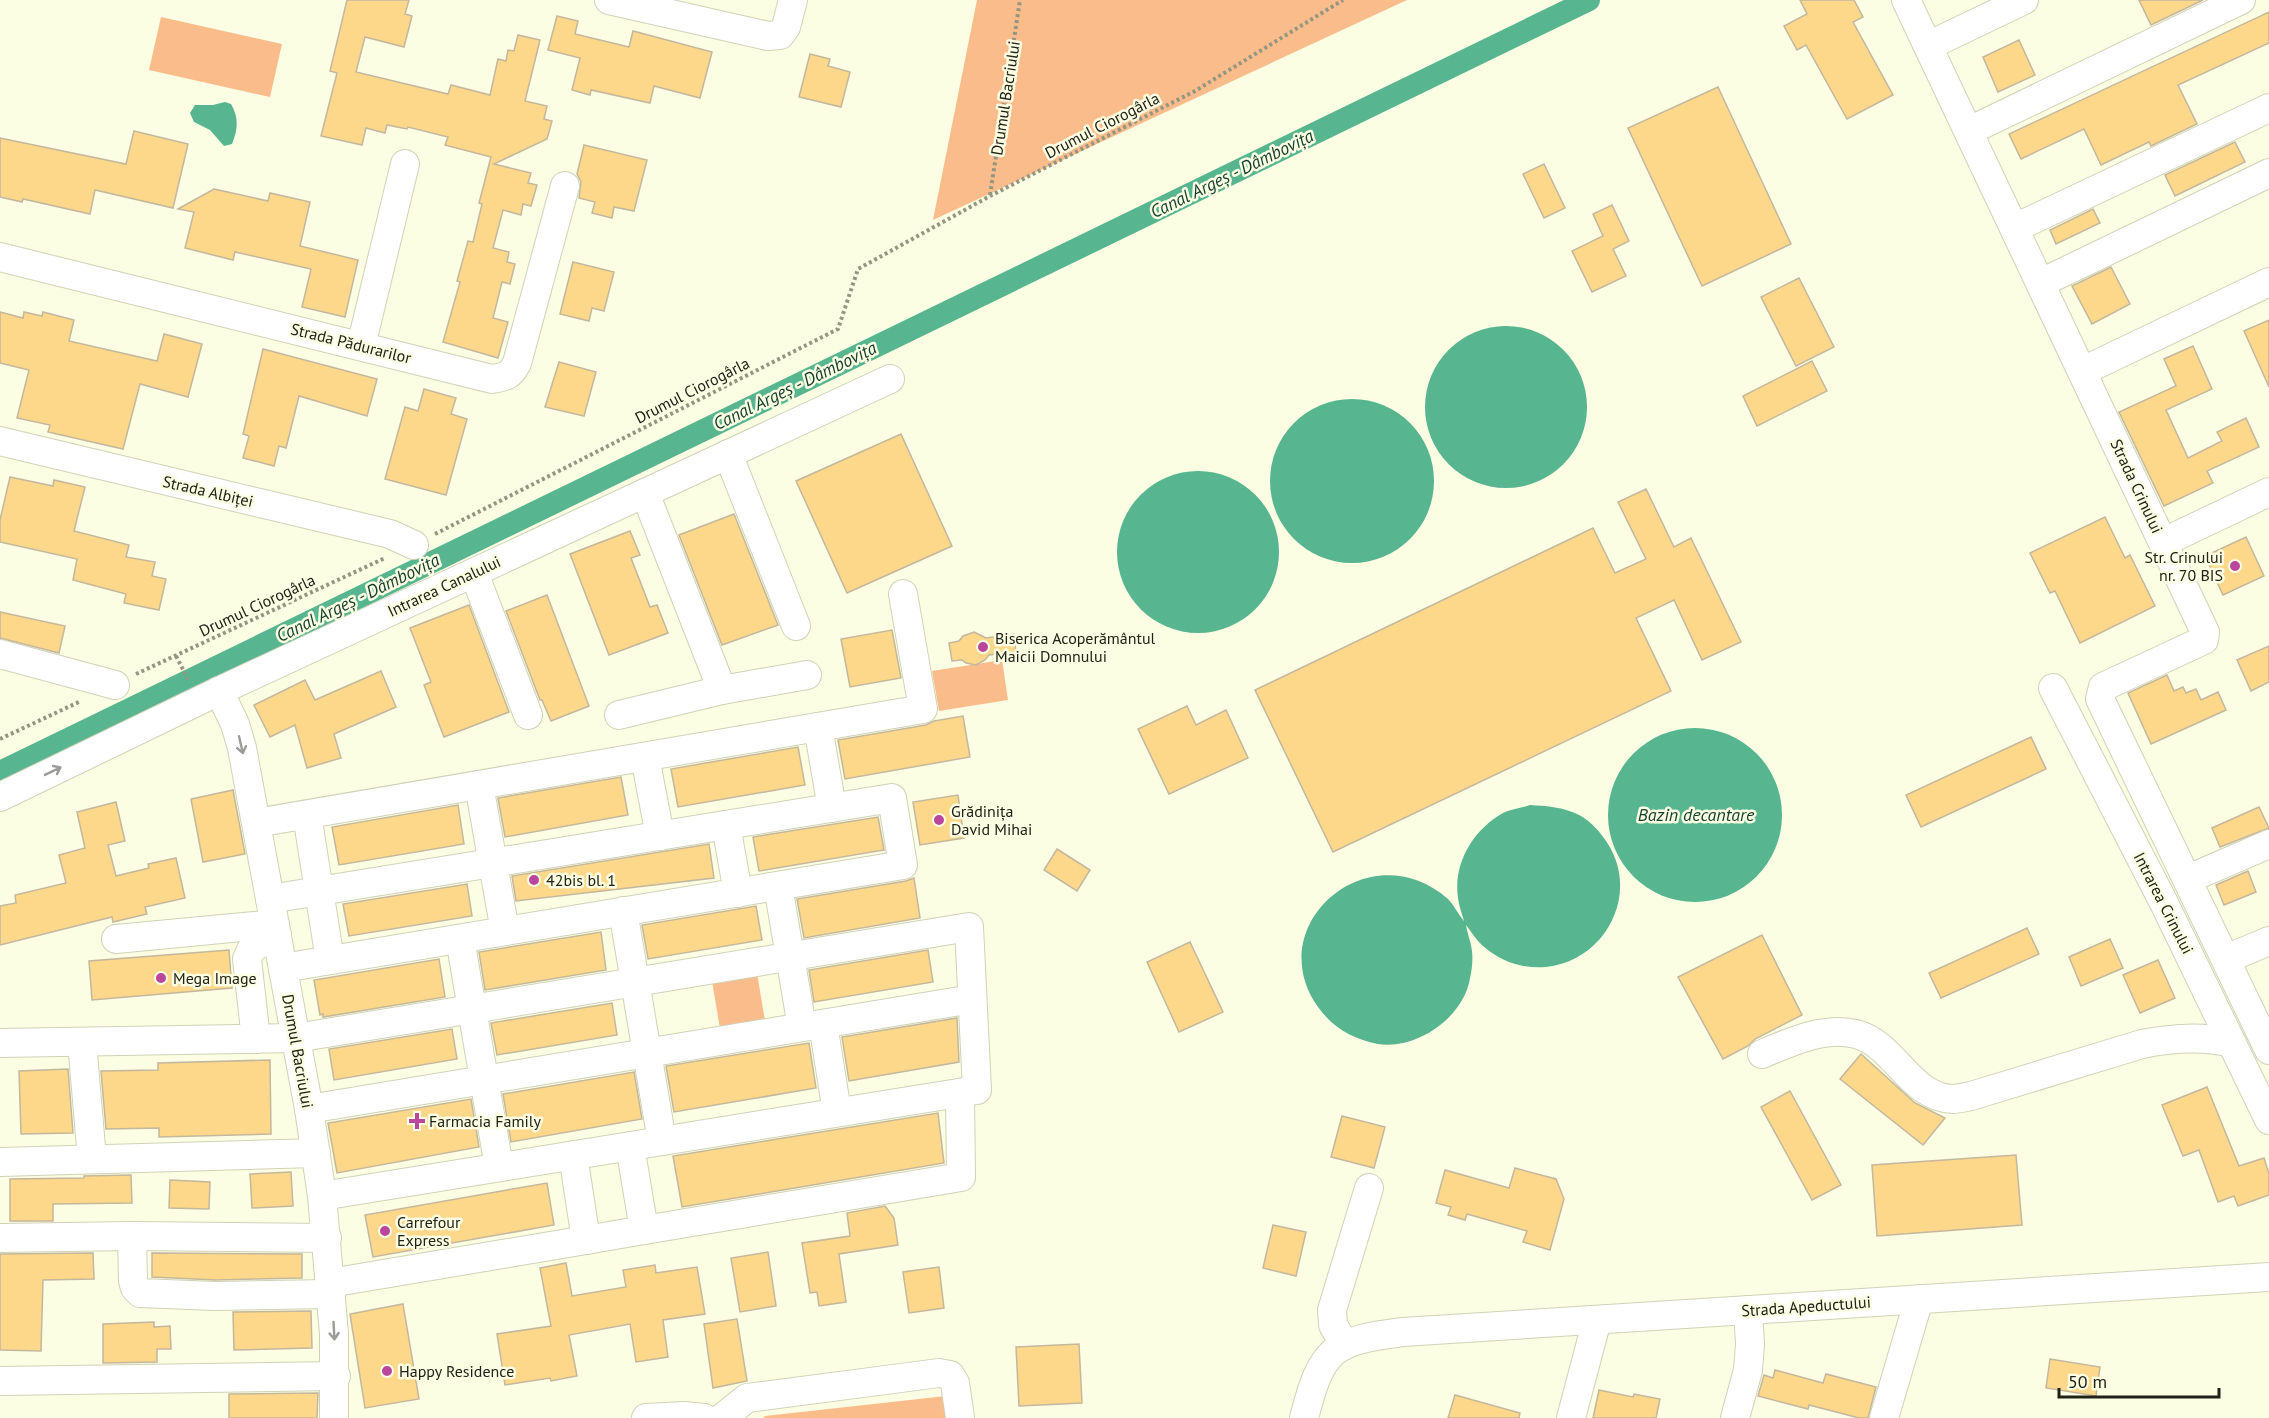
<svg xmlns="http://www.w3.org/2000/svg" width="2269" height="1418" font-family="'PT Sans',sans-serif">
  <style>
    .green { fill: #fbbc8b }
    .water { fill: #57b590 }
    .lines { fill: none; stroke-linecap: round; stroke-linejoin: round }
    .canal { stroke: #57b590; stroke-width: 22 }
    .building { fill: #fdd88a; stroke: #c3b79e; stroke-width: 1.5 }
    .minor-casing { stroke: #d0d2b7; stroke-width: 30 }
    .path { stroke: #949682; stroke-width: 4; stroke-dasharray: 3 3; stroke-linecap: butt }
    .minor { stroke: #fff; stroke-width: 28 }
    .oneway { stroke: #9b9c97 }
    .poi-dot { fill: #bb469e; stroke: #fbfee2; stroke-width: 2 }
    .labels { text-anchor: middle; stroke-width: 5; stroke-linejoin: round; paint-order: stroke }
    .street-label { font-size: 16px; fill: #212217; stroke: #fbfee2 }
    .poi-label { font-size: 16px; fill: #212217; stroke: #fbfee2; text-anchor: start }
    .water-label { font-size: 18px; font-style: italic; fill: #143d2e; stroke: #fbfee2 }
  </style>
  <rect width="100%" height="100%" fill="#fbfee2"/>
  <g class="green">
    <polygon points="977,0 1407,0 933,220"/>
    <polygon points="161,17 282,44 270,97 149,70"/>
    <polygon points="1002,660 1008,700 939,711 932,671"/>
    <polygon points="757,973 765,1021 720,1029 712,981"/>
    <polygon points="964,1394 967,1418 763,1418 765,1416"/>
  </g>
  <g class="water">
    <path d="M225 102 231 104C239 118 238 129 232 144L224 146 210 130 194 122 190 113 195 105H213Z"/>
    <circle cx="1506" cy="407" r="81"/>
    <circle cx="1352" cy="481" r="82"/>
    <circle cx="1198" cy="552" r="81"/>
    <circle cx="1695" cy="815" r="87"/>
    <path d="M1530 805C1547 806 1563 807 1579 815 1591 821 1601 833 1608 844 1640 895 1605 961 1546 967 1523 969 1501 962 1483 946 1476 940 1471 931 1466 925 1467 933 1471 942 1472 951 1473 959 1472 970 1470 978 1464 1017 1417 1050 1378 1044 1353 1039 1333 1028 1318 1007 1260 926 1368 830 1448 899 1454 905 1458 914 1464 921 1462 914 1459 906 1458 898 1453 863 1473 830 1503 813 1511 809 1521 808 1530 805Z"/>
  </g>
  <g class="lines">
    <polyline class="canal" points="0,772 1589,0"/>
  </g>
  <g class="building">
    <polygon points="347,0 409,0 405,14 412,16 404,47 365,37 356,72 448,94 451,85 490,95 498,59 506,61 508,50 514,51 518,35 540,40 525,101 547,106 544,119 552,121 547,139 494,164 531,173 528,183 537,185 531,206 523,204 521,215 503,210 493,248 509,252 507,262 515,264 510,284 502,282 493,318 508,322 498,358 443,342 460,282 457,281 468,241 473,242 482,204 479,203 491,157 445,145 448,137 408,127 407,129 387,125 385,133 366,128 362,145 321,136 337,73 330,71"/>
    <polygon points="1800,0 1854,0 1863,17 1853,22 1893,95 1847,119 1806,45 1797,50 1784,26 1807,14"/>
    <polygon points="2139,0 2203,0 2151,25"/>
    <polygon points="2269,12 2269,43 2178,85 2197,124 2151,146 2149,142 2101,165 2084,129 2021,159 2009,134"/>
    <polygon points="557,16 578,21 575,34 629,47 633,31 712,52 700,98 654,86 650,103 591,90 590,95 572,90 580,58 548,50"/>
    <polygon points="2019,40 2035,75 1998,92 1983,57"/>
    <polygon points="810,54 830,59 828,66 850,72 841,107 799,97"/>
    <polygon points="1718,87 1791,244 1702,286 1628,128"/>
    <polygon points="134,131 188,144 173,208 95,190 90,214 23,199 22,202 0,197 0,138 126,164"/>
    <polygon points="2235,142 2245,162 2175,196 2165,175"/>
    <polygon points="584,145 647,160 634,211 614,207 612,218 592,213 595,202 579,198 581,182 577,174"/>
    <polygon points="1544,164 1565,208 1544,218 1523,174"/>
    <polygon points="214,189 268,201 270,193 310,202 300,246 358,260 345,317 302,307 311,269 235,252 233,260 185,248 194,212 178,209"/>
    <polygon points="1612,205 1629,241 1613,249 1626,276 1592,292 1572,251 1603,236 1593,214"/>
    <polygon points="2093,209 2100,223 2056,244 2050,230"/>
    <polygon points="573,262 614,272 604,311 592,308 589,321 560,314"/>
    <polygon points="2111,267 2130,304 2092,324 2072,286"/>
    <polygon points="1799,278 1834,347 1796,366 1761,297"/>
    <polygon points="0,312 23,318 24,312 42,316 43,312 74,320 69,341 157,361 164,334 202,344 188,397 140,384 123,449 48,432 50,425 17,418 29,370 0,363"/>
    <polygon points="2269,320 2269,387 2244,331"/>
    <polygon points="2193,346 2212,389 2166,410 2188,458 2222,441 2217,432 2246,418 2259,447 2207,471 2213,483 2164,506 2119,412 2176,386 2164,359"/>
    <polygon points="263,349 377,379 367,416 299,396 286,448 279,446 274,466 243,458 249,436 243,434"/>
    <polygon points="1812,361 1827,391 1757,426 1743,396"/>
    <polygon points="559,362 596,372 584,416 545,407"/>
    <polygon points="424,389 456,398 451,414 467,419 446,495 385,479 405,407 418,411"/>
    <polygon points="901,434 952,546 847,593 796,481"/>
    <polygon points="10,477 53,486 54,480 85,487 74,531 129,545 126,557 155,562 152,576 166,579 159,610 124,603 126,594 73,580 77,559 0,542 0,520"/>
    <polygon points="1646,489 1674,547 1691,538 1741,642 1702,660 1674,600 1636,618 1671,691 1333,852 1255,690 1593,528 1615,573 1646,559 1618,502"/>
    <polygon points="734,514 778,625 722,645 679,535"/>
    <polygon points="2105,517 2125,558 2130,555 2155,606 2080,643 2055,591 2050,593 2030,553"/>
    <polygon points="630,531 640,555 631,558 650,607 657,605 668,633 609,655 570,554"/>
    <polygon points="2246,537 2264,576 2223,595 2205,556"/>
    <polygon points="547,595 589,706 551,721 542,700 540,700 506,611"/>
    <polygon points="469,605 509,712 444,737 424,685 431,682 410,628"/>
    <polygon points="0,612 65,626 59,653 0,638"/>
    <polygon points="892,630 901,678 850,687 841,639"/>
    <polygon points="974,632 986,638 1014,634 1016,652 989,655 985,660 976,665 966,663 962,660 952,661 949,643 959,641 963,636"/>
    <polygon points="2269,646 2269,682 2251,691 2237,660"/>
    <polygon points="381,671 396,707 334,734 341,758 307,768 295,725 270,737 254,705 305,680 315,700"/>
    <polygon points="2167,675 2174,691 2183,687 2186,693 2196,689 2201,700 2218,692 2226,710 2151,744 2128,693"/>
    <polygon points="1187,706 1196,725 1226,710 1248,758 1169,794 1138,729"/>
    <polygon points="963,716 970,757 845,779 838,740 926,725 934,721"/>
    <polygon points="2031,737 2046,769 1921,827 1906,795"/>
    <polygon points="798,747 805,785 678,807 671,769"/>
    <polygon points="621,777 628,815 505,837 498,798"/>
    <polygon points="233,790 245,854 203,862 191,799"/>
    <polygon points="958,795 964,838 920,845 913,802"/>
    <polygon points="116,802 125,841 108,845 116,876 149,868 148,864 176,858 185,898 145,907 147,914 113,922 112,917 0,945 0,906 16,903 15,895 66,883 59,855 85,848 77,812"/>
    <polygon points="458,805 464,844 339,865 332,827"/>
    <polygon points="2259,807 2269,828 2220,847 2212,828"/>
    <polygon points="878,817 884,850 759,871 753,837"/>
    <polygon points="709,844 714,878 516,901 512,876"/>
    <polygon points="1057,849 1090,870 1077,891 1044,870"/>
    <polygon points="2248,871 2256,892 2224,905 2216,885"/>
    <polygon points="914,878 920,918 804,938 797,899 906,881"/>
    <polygon points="467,884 472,916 349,936 343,904"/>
    <polygon points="756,906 762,940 648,959 642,925"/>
    <polygon points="2027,928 2039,954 1941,998 1929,973"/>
    <polygon points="601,932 606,970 485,990 479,952"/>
    <polygon points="1762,935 1802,1015 1755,1039 1748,1046 1723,1059 1678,977"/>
    <polygon points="2110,939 2123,968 2081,986 2069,957"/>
    <polygon points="1190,942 1223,1012 1179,1032 1147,962"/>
    <polygon points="229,950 232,988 92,1000 89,961"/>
    <polygon points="928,950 933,982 814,1002 809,970"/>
    <polygon points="439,959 445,997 323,1017 323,1014 320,1015 314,980"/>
    <polygon points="2158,960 2175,998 2140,1013 2123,975"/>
    <polygon points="612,1003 617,1035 497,1055 491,1023"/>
    <polygon points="957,1018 959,1062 849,1081 842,1037"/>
    <polygon points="452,1029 457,1059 334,1080 329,1049"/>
    <polygon points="809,1043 816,1088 674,1112 666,1066"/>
    <polygon points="1861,1054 1915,1103 1945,1118 1923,1145 1840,1079"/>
    <polygon points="270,1060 271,1134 159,1137 159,1128 106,1129 101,1071 158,1070 158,1063"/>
    <polygon points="68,1069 73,1133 21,1134 19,1071"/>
    <polygon points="634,1072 642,1119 511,1142 503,1094"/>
    <polygon points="2207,1087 2239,1166 2264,1158 2269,1174 2269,1195 2238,1206 2234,1196 2218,1202 2199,1150 2183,1156 2162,1105"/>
    <polygon points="1790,1091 1841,1185 1812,1200 1761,1107"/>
    <polygon points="471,1099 479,1147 337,1173 328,1123"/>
    <polygon points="938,1113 944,1163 682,1207 673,1156"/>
    <polygon points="1342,1116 1385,1127 1374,1168 1331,1157"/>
    <polygon points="2016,1155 2022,1225 1877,1236 1872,1165"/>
    <polygon points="1515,1168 1556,1179 1564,1199 1550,1250 1523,1242 1527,1231 1467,1214 1465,1220 1448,1215 1451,1207 1436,1203 1445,1170 1509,1188"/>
    <polygon points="291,1172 293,1206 252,1208 250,1174"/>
    <polygon points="131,1175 132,1203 53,1204 53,1221 10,1221 10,1179 84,1178 84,1176"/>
    <polygon points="170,1180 210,1182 209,1209 169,1208"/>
    <polygon points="547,1183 554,1225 373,1257 365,1215"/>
    <polygon points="885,1206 894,1218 898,1245 839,1254 846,1302 819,1306 817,1292 810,1293 802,1243 850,1236 847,1213"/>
    <polygon points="1273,1225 1306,1232 1296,1276 1263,1268"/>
    <polygon points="768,1252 776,1306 740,1312 731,1258"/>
    <polygon points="93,1253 94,1279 43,1280 41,1351 0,1350 0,1254"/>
    <polygon points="152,1253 302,1254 302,1278 215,1280 152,1277"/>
    <polygon points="566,1263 572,1296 626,1287 623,1270 655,1265 656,1273 697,1267 705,1314 663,1320 668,1357 636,1362 630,1324 569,1335 577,1376 551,1381 550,1378 505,1385 497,1334 551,1326 540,1268"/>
    <polygon points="939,1267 944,1308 909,1313 903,1272"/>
    <polygon points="403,1304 419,1399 365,1408 350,1314"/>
    <polygon points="311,1311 312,1348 234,1350 233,1312"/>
    <polygon points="737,1319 747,1381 713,1388 704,1324"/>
    <polygon points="154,1322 154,1327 170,1326 171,1349 157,1349 157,1362 103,1363 103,1324"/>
    <polygon points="1079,1344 1082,1403 1019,1406 1016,1347"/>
    <polygon points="2050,1359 2100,1367 2096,1396 2046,1388"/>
    <polygon points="1775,1370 1823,1383 1826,1374 1876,1387 1868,1418 1859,1418 1809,1405 1808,1409 1758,1396 1764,1375 1773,1378"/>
    <polygon points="1599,1390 1633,1397 1634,1394 1660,1399 1656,1418 1593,1418"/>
    <polygon points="318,1393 317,1418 229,1418 229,1394"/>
    <polygon points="1455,1395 1520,1413 1519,1418 1448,1418"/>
  </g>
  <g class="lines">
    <g class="minor-casing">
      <g id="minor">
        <polyline points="609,0 768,36 780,35 786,27 793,0"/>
        <polyline points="1906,0 2205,632 2204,640 2103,687 2100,699 2269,1050"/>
        <polyline points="1928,46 2024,0"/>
        <polyline points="1969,131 2241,0"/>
        <polyline points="2015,228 2269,108"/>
        <path d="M0 257 492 379C506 377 511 375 517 363L565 186"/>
        <polyline points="2041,283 2269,173"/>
        <polyline points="361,346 405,164"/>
        <polyline points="2083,371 2269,282"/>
        <polyline points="0,441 390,534 414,545"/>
        <polyline points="728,454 796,626"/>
        <polyline points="645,493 722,690"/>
        <polyline points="2164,542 2269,492"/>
        <polyline points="474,573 528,715"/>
        <polyline points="0,654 115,685"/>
        <polyline points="2053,688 2164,903 2269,1120"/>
        <polyline points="219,691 235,724 242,748 309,1109 322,1196 334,1334 334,1418"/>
        <polyline points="619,715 722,690 807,675"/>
        <polyline points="818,727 832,808"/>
        <polyline points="645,757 660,836"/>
        <polyline points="479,785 505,931"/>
        <polyline points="0,797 219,691 890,379"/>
        <polyline points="307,815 330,960"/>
        <polyline points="256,823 923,709 903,594"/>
        <polyline points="726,825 738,893"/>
        <polyline points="2188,879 2269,844"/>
        <polyline points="778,886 802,1027"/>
        <polyline points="270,899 892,798 903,865 283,968"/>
        <polyline points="623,911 662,1141"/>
        <polyline points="116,939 275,924"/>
        <polyline points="460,939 499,1167"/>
        <polyline points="2226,959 2269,941"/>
        <polyline points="823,1024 837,1112"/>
        <polyline points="256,1039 247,959 252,948 277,935"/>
        <polyline points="82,1042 92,1159"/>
        <polyline points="0,1043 296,1038 969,927 977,1090 322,1196"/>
        <path d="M1762 1054C1790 1042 1825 1026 1856 1034 1895 1044 1910 1098 1953 1099 1959 1099 1965 1097 1971 1096L2142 1044C2173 1038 2201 1036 2232 1043"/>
        <polyline points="309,1109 972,999"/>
        <polyline points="630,1146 644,1230 961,1177 960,1093"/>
        <polyline points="0,1162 316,1153"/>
        <polyline points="132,1236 133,1281 135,1288 140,1293 215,1296 331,1294"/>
        <polyline points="0,1238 132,1236 327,1238"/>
        <polyline points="586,1240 644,1230"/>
        <polyline points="330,1283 586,1240 573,1155"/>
        <polyline points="1345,1345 1333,1325 1332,1310 1369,1188"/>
        <polyline points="0,1381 336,1376"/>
        <polyline points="646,1418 684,1416 704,1418"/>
        <polyline points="722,1418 747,1398 939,1373 950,1375 955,1383 960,1418"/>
        <path d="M1304 1418C1322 1348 1332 1341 1403 1332L2269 1277"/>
        <polyline points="1571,1418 1597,1320"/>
        <polyline points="1735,1418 1748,1370 1750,1344 1748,1310"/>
        <polyline points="1884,1418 1919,1299"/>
      </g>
    </g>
    <g class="path">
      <polyline points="990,195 1020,0"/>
      <polyline points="435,534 838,329 858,269 990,196 1195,91 1343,0"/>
      <polyline points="176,656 188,679"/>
      <polyline points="136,674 385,558"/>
      <polyline points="0,739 81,701"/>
    </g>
    <use href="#minor" class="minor"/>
  </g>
  <defs><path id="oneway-shaft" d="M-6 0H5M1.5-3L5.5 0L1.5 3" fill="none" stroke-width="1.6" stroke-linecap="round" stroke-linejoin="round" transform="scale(1.5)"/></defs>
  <g class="oneway">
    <use href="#oneway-shaft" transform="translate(241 745) rotate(77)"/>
    <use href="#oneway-shaft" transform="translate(53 771) rotate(-26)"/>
    <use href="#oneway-shaft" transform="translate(334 1331) rotate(87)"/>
  </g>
  <g class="poi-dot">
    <circle cx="2235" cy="566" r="6"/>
    <circle cx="983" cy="647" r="6"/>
    <circle cx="939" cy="820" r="6"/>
    <circle cx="534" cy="880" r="6"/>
    <circle cx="161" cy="978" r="6"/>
    <path d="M414 1112h6v6h6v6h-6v6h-6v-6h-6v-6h6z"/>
    <circle cx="385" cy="1231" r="6"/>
    <circle cx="387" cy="1371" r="6"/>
  </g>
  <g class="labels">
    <g class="street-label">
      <text transform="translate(1005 98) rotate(-81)" y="6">Drumul Bacriului</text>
      <text transform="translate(1102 125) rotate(-27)" y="6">Drumul Ciorogârla</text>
      <text transform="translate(351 343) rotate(14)" y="6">Strada Pădurarilor</text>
      <text transform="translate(692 390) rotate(-27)" y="6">Drumul Ciorogârla</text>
      <text transform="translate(2137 486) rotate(65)" y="6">Strada Crinului</text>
      <text transform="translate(208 491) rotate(13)" y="6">Strada Albiței</text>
      <text transform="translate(444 586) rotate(-25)" y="6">Intrarea Canalului</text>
      <text transform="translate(257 605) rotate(-25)" y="6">Drumul Ciorogârla</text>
      <text transform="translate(2164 903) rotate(63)" y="6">Intrarea Crinului</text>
      <text transform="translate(298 1051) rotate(80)" y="6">Drumul Bacriului</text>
      <text transform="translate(1806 1306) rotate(-4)" y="6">Strada Apeductului</text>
    </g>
    <g class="poi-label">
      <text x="2223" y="563" text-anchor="end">Str. Crinului<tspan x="2223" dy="18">nr. 70 BIS</tspan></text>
      <text x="995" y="644">Biserica Acoperământul<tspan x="995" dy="18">Maicii Domnului</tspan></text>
      <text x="951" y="817">Grădinița<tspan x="951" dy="18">David Mihai</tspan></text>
      <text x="546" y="886">42bis bl. 1</text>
      <text x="173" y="984">Mega Image</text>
      <text x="429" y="1127">Farmacia Family</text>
      <text x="397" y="1228">Carrefour<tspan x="397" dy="18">Express</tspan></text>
      <text x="399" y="1377">Happy Residence</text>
    </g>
    <g class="water-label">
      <text transform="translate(1232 174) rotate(-26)" y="6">Canal Argeș - Dâmbovița</text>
      <text transform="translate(795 386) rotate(-26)" y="6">Canal Argeș - Dâmbovița</text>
      <text transform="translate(358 598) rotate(-26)" y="6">Canal Argeș - Dâmbovița</text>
      <text x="1696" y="821">Bazin decantare</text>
    </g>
  </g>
  <path d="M2059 1388v9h160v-9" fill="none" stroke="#212217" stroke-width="3"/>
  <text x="2068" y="1388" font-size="18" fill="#212217" stroke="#fbfee2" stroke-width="4.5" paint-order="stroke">50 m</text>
</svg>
